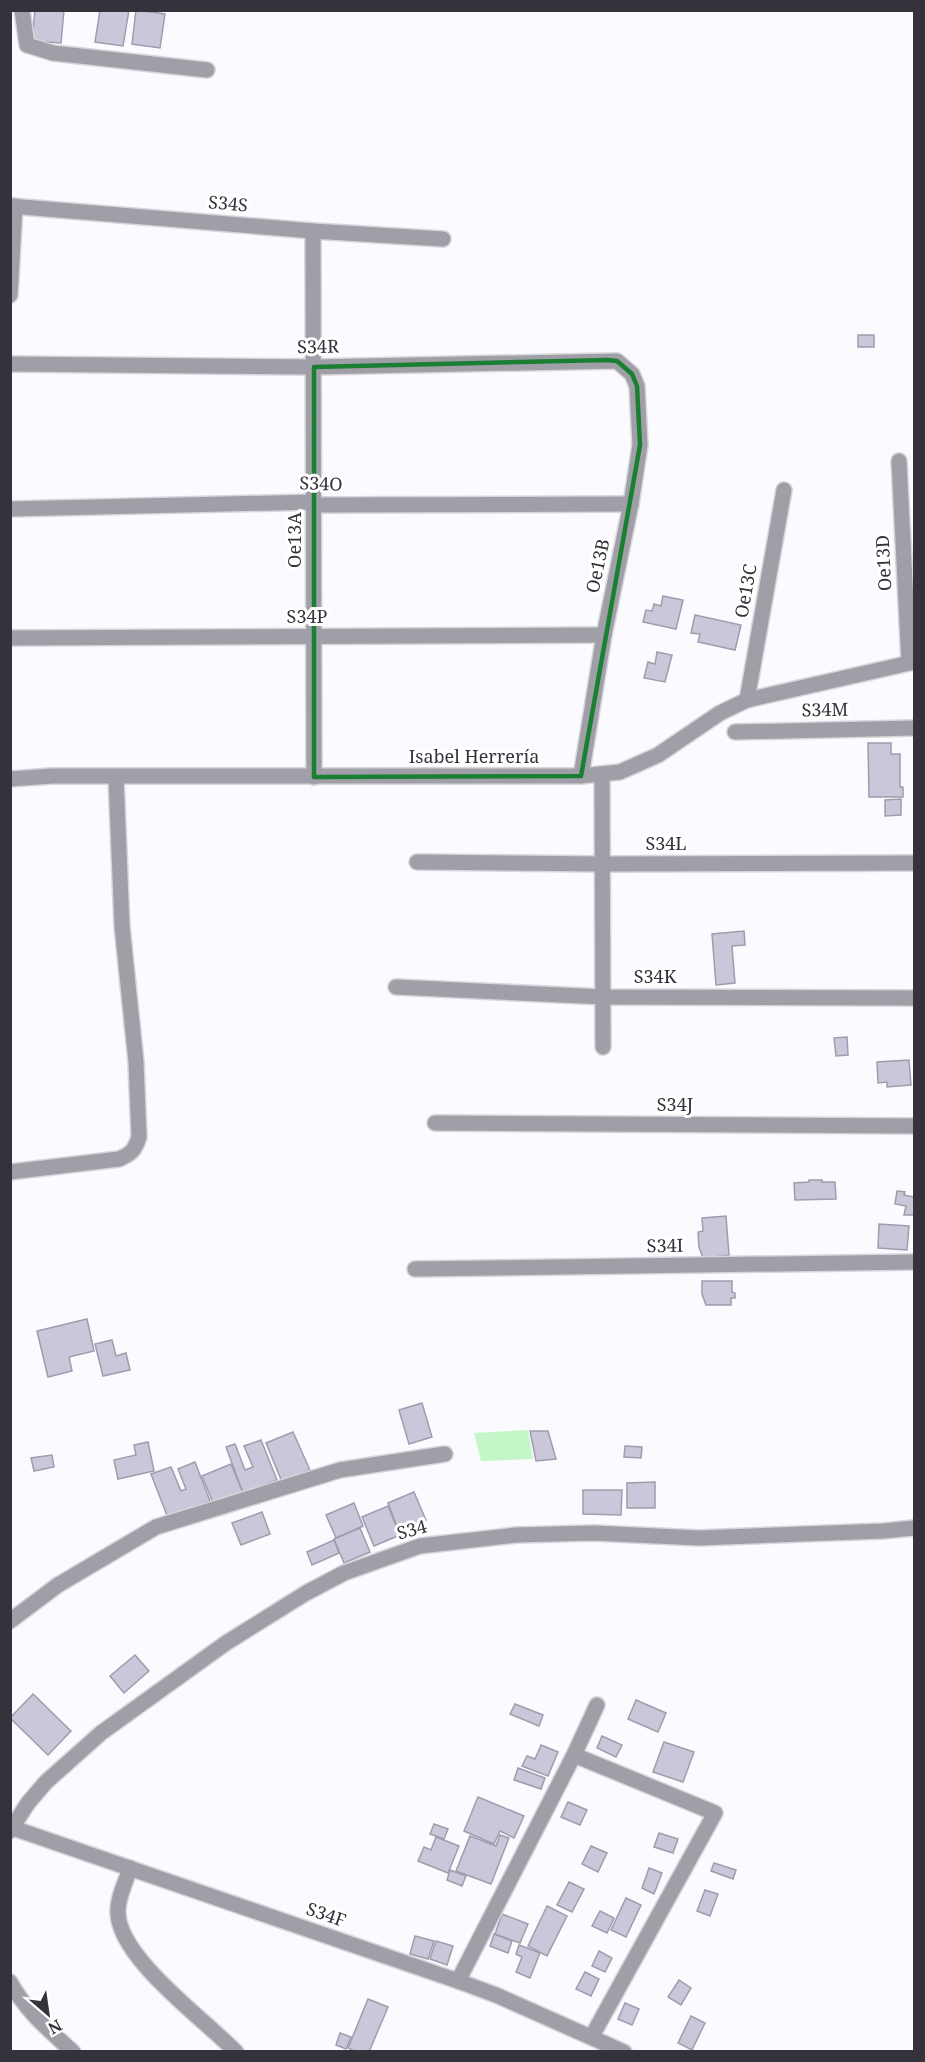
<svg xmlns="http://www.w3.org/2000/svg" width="925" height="2062" font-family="'Noto Serif',serif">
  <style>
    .green { fill: #c4f7c8 }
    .building { fill: #cac7da; stroke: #9f9cae; stroke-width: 1.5 }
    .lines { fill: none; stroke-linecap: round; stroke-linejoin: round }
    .minor-casing { stroke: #d7d6db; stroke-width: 18 }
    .minor { stroke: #a09fa7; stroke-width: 15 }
    .marked { fill: none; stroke: #1a7f33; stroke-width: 4.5; stroke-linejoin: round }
    .labels { text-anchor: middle; stroke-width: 6; stroke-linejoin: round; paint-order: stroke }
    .street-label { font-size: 18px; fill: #34323a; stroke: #fff }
  </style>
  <rect width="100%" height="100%" fill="#fbfafe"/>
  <polygon class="green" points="528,1430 533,1459 481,1461 474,1433"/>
  <g class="building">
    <polygon points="35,10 64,10 61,43 32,41"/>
    <polygon points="100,10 129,10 123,46 95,42"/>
    <polygon points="136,10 165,14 160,48 132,44"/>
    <rect x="858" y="335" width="16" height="12"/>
    <polygon points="663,596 683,600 676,629 643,622 646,610 652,611 654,604 661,606"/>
    <polygon points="695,615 741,625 735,650 698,642 700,634 691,633"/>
    <polygon points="657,652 672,655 665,682 644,678 648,662 655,664"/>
    <polygon points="868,743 891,743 891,754 900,754 900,787 903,787 903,797 869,797"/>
    <polygon points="901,799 901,815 885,816 885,800"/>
    <polygon points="744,931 745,945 732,946 735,983 716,985 712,934"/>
    <polygon points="847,1037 848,1055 836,1056 834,1038"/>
    <polygon points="909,1060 911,1085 887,1087 887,1082 878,1083 877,1062"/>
    <polygon points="809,1180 822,1180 822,1182 835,1182 836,1199 795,1200 794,1183 809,1182"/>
    <polygon points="897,1191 905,1192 904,1195 914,1197 914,1215 904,1215 906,1206 895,1204"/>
    <polygon points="726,1216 729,1255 703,1258 699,1247 698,1232 703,1231 702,1218"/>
    <polygon points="879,1224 909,1226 907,1250 878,1248"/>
    <polygon points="702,1281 732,1281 732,1292 735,1293 735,1298 731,1298 731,1305 706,1305 702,1294"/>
    <polygon points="87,1319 94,1351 69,1357 72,1371 48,1377 37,1331"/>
    <polygon points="112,1340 116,1356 126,1353 130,1370 103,1376 95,1344"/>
    <polygon points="422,1403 432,1437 409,1444 399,1410"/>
    <polygon points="530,1431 548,1431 556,1459 536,1461"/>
    <polygon points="293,1432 310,1470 282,1482 266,1443"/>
    <polygon points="261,1440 277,1480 243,1493 226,1447 235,1444 245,1470 253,1467 244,1446"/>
    <polygon points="148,1442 154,1471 118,1479 114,1460 136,1455 134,1445"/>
    <polygon points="625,1446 642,1447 641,1458 624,1457"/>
    <polygon points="52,1455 54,1467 34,1471 31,1458"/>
    <polygon points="195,1462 210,1501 168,1518 151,1474 171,1467 181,1491 186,1489 178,1469"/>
    <polygon points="231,1464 243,1493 214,1505 202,1476"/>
    <polygon points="655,1482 655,1508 627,1508 627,1483"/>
    <polygon points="583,1490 622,1490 621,1515 583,1514"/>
    <polygon points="414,1492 426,1520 399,1532 388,1503"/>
    <polygon points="354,1503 363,1526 336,1538 326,1515"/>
    <polygon points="388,1506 400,1535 374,1546 362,1517"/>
    <polygon points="262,1512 270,1534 241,1545 232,1523"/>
    <polygon points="360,1528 370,1552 344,1563 334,1539"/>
    <polygon points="334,1540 339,1553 312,1565 307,1552"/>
    <polygon points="135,1655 149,1671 124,1693 110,1676"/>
    <polygon points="33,1694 71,1731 48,1755 10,1718"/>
    <polygon points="636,1700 666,1713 658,1732 628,1719"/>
    <polygon points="515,1704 543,1715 539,1726 510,1714"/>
    <polygon points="602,1736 622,1745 616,1757 597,1748"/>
    <polygon points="664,1742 694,1752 683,1782 653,1772"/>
    <polygon points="541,1745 558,1752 548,1776 522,1766 527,1756 535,1759"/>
    <polygon points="518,1768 545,1778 541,1789 514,1780"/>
    <polygon points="478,1797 524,1816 514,1838 500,1831 494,1844 464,1831"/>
    <polygon points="568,1802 587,1810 580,1825 561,1817"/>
    <polygon points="434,1824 448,1829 444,1839 430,1834"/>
    <polygon points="659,1833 678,1839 673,1853 654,1847"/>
    <polygon points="500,1835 509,1838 491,1884 456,1871 470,1836 496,1846"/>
    <polygon points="436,1837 459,1846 448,1873 418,1861 424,1847 431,1850"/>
    <polygon points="591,1846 607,1853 598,1872 582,1864"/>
    <polygon points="714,1863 736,1870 733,1879 711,1871"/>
    <polygon points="649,1868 662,1873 654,1894 642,1888"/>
    <polygon points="450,1870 466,1876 462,1886 447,1880"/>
    <polygon points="569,1882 584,1889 572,1912 557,1905"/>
    <polygon points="705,1890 718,1894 710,1916 697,1911"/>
    <polygon points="626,1898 641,1905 626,1937 611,1930"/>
    <polygon points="547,1906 567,1916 547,1956 528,1946"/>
    <polygon points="600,1911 614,1918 607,1933 592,1926"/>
    <polygon points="502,1914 528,1924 520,1943 495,1934"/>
    <polygon points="494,1934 512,1941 508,1953 490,1946"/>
    <polygon points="415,1936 434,1941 428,1959 410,1954"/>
    <polygon points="436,1941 453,1946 447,1965 430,1959"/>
    <polygon points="519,1945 540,1953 530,1978 516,1972 522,1957 516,1954"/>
    <polygon points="599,1951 612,1958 605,1972 592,1966"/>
    <polygon points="585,1972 599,1979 591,1996 576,1989"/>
    <polygon points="679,1980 691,1988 681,2005 668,1997"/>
    <polygon points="368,1999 388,2007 369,2052 356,2052 348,2048"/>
    <polygon points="625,2003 639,2009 632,2025 618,2019"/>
    <polygon points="691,2016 705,2023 692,2050 678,2043"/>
    <polygon points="340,2033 351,2037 346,2049 336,2045"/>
  </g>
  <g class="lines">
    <g class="minor-casing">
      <g id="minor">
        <polyline points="22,10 27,45 53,53 207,70"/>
        <polyline points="10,206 313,231 443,239"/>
        <polyline points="313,231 314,777"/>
        <polyline points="10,295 15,206"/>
        <polyline points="10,364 314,367 617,361 632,374 637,386 640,445 631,504 604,635 581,776"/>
        <polyline points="899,461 909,663"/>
        <polyline points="10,509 314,502 314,505 631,504"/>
        <polyline points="10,638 604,635"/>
        <polyline points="747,700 784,490"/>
        <polyline points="735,732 914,728"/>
        <polyline points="602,774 603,1047"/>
        <polyline points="10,779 52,776 581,776 620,772 658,755 720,713 747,700 914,662"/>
        <polyline points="417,862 602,864 914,863"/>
        <polyline points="396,987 604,997 914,998"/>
        <polyline points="435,1123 914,1126"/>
        <path d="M10 1172 119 1159C131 1154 135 1150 139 1137L136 1062 122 926 116 777"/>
        <polyline points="415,1269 914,1262"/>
        <polyline points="10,1621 58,1585 156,1527 340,1470 445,1454"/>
        <polyline points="574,1755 715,1813 592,2036"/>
        <polyline points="10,1827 458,1981 496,1995 624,2052"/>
        <polyline points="10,1831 28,1803 46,1782 101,1733 226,1643 306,1593 344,1573 420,1546 516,1535 594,1533 699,1538 883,1531 914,1528"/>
        <path d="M130 1868C126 1882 117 1898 118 1913 119 1958 204 2019 236 2052"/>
        <polyline points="458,1981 574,1755 597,1705"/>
        <path d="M10 1982C26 2011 49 2030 73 2052"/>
      </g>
    </g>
    <use href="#minor" class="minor"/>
  </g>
  <path class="marked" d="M607 360 617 361 632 374 637 386 640 445 581 776 314 777V367Z"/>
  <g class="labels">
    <g class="street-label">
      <text transform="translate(228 204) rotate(5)" y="6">S34S</text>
      <text transform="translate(318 347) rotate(-1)" y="6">S34R</text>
      <text transform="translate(321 484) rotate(2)" y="6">S34O</text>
      <text transform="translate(295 540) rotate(-90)" y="6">Oe13A</text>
      <text transform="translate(884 563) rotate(-93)" y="6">Oe13D</text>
      <text transform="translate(598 566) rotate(-78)" y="6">Oe13B</text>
      <text transform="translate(746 591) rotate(-80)" y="6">Oe13C</text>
      <text x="307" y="623">S34P</text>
      <text transform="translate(825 710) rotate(-1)" y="6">S34M</text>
      <text x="474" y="763">Isabel Herrería</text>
      <text x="666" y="850">S34L</text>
      <text x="655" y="983">S34K</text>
      <text x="675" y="1111">S34J</text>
      <text transform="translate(665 1246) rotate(-1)" y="6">S34I</text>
      <text transform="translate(412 1530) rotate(-15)" y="6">S34</text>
      <text transform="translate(326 1915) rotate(19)" y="6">S34F</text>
    </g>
  </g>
  <rect width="925" height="2062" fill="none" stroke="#34323a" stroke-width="24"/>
  <g transform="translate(48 2014) rotate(151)" stroke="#ffffff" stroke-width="4.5" paint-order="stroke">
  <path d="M0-4.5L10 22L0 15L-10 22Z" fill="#34323a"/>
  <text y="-9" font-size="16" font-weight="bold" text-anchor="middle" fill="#34323a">N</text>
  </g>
</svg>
